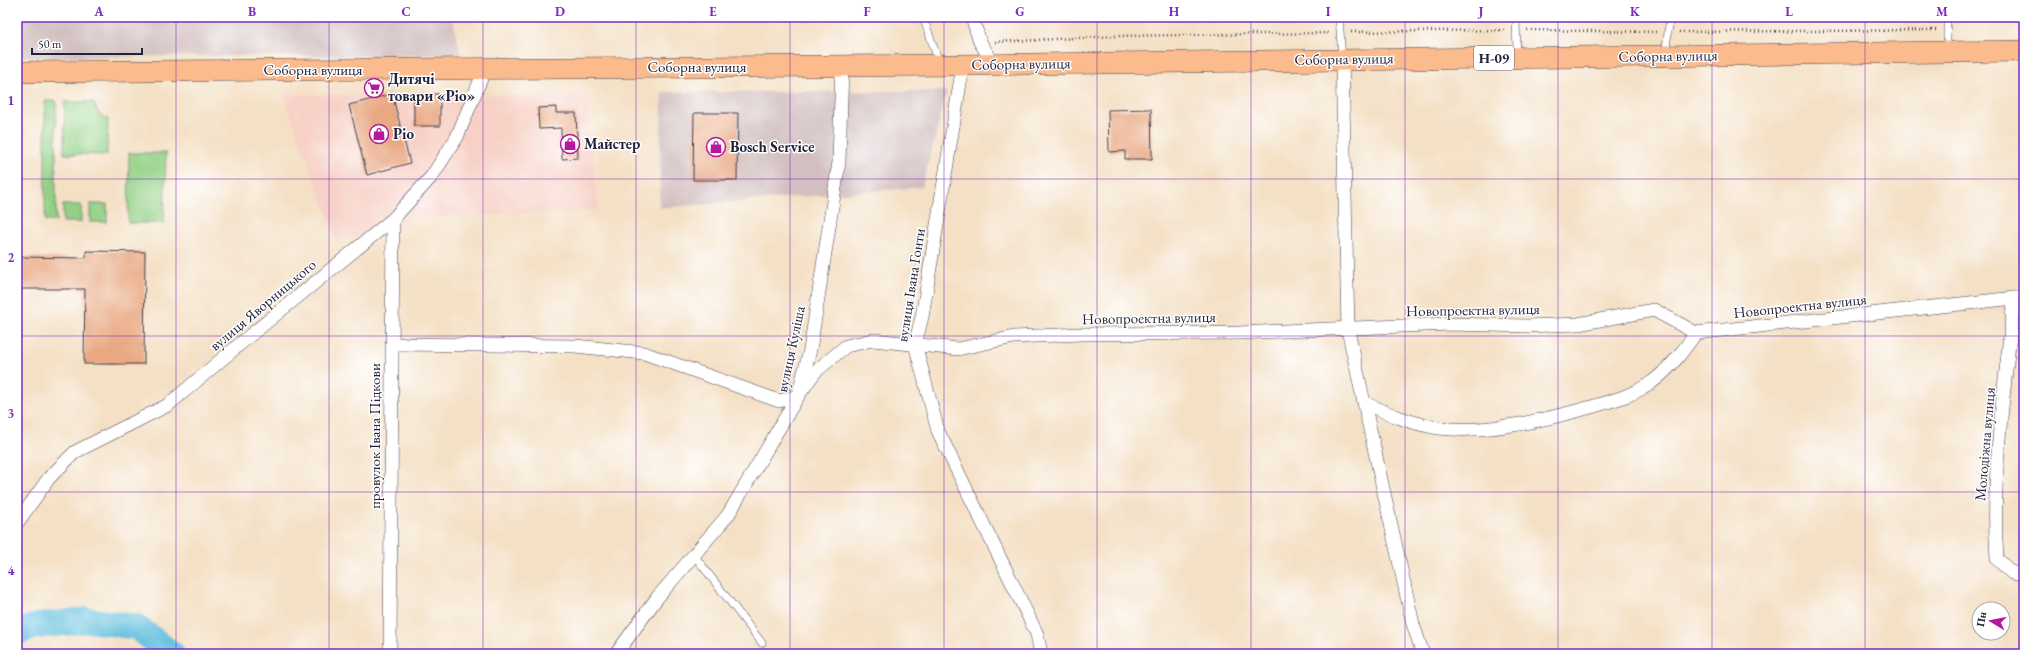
<svg xmlns="http://www.w3.org/2000/svg" width="2041" height="671" font-family="'EB Garamond',serif">
  <style>
    .built { fill: #f7d1c6 }
    .industrial { fill: #d2bfbf }
    .green { fill: #93d086; stroke: #5a7960 }
    .lines { fill: none; stroke-linecap: round; stroke-linejoin: round }
    .river { stroke: #5fbedd; stroke-width: 26 }
    .building { fill: #e9a882 }
    .lane-casing { stroke: #423e50; stroke-width: 8 }
    .street-casing { stroke: #423e50; stroke-width: 14 }
    .primary-casing { stroke: #423e50; stroke-width: 22 }
    .path { stroke: #423e50; stroke-width: 2.5; stroke-dasharray: 1 3; stroke-linecap: butt }
    .lane { stroke: #fff; stroke-width: 7 }
    .street { stroke: #fff; stroke-width: 13 }
    .primary { stroke: #fbbb8c; stroke-width: 21 }
    .grid { fill: none; stroke: #7b2cbf; stroke-width: 1; stroke-opacity: 0.55 }
    .labels { text-anchor: middle; stroke-width: 3; stroke-linejoin: round; paint-order: stroke }
    .shield { fill: #fff; stroke: #646476; stroke-width: 1 }
    .shield-label { font-size: 14px; font-weight: bold; fill: #22223b }
    .street-label { font-size: 15px; fill: #22223b; stroke: #fff }
    .poi-label { font-size: 15px; font-weight: bold; fill: #22223b; stroke: #fff; text-anchor: start }
    .neatline { fill: none; stroke: #7b2cbf; stroke-width: 1.5 }
    .grid-label { font-size: 13px; text-anchor: middle; font-weight: bold; fill: #7b2cbf }
  </style>
  <rect width="100%" height="100%" fill="#fff"/>
  <filter id="ink" filterUnits="userSpaceOnUse"><feTurbulence type="fractalNoise" baseFrequency=".025" numOctaves="2"/><feDisplacementMap in="SourceGraphic" scale="8" xChannelSelector="R" yChannelSelector="G"/><feConvolveMatrix kernelMatrix="1 2 1 2 8 2 1 2 1" color-interpolation-filters="sRGB"/></filter>
  <filter id="wash" filterUnits="userSpaceOnUse"><feTurbulence type="fractalNoise" baseFrequency=".012" numOctaves="4" result="noise"/><feDisplacementMap in="SourceGraphic" scale="16" xChannelSelector="R" yChannelSelector="G"/><feGaussianBlur stdDeviation="0.9" result="paint"/><feColorMatrix in="noise" values="0 0 0 0 0 0 0 0 0 0 0 0 0 0 0 0 0 1.4 0 .05"/><feComposite in="paint" operator="in"/></filter>
  <g filter="url(#wash)">
    <rect width="100%" height="100%" fill="#f4e0c5"/>
    <polygon class="built" points="283,94 587,96 598,210 413,218 337,242"/>
    <g class="industrial">
      <polygon points="17,17 452,17 461,55 17,57"/>
      <polygon points="947,91 922,187 659,208 662,92"/>
    </g>
    <g class="green">
      <rect x="45" y="101" width="11" height="120"/>
      <polygon points="65,102 93,102 99,114 108,119 107,155 64,154"/>
      <polygon points="129,153 166,153 164,223 128,223"/>
      <rect x="90" y="204" width="17" height="18"/>
      <rect x="63" y="205" width="18" height="17"/>
    </g>
    <g class="lines">
      <polyline class="river" points="17,632 37,626 88,620 137,627 172,654"/>
    </g>
    <g id="blocks">
      <g class="building">
        <polygon points="392,94 410,163 367,175 349,105"/>
        <rect x="414" y="94" width="26" height="32"/>
        <polygon points="556,107 556,113 576,113 578,158 562,159 561,128 539,129 538,108"/>
        <polygon points="1151,109 1152,159 1125,159 1125,151 1109,152 1108,110"/>
        <polygon points="694,113 738,113 737,180 693,180"/>
        <polygon points="86,251 145,252 144,364 84,364 85,289 17,289 17,257 86,258"/>
      </g>
    </g>
  </g>
  <g filter="url(#ink)">
    <use href="#blocks" fill-opacity="0" stroke="#423e50" stroke-width="1"/>
    <g class="lines">
      <g class="lane-casing">
        <g id="lane">
          <polyline points="923,17 939,62"/>
          <polyline points="1339,17 1342,58"/>
          <polyline points="1516,17 1517,55"/>
          <polyline points="1947,17 1947,51"/>
          <polyline points="1665,55 1670,17"/>
          <polyline points="694,555 762,643"/>
        </g>
      </g>
      <g class="street-casing">
        <g id="street">
          <polyline points="972,17 980,42 994,64"/>
          <polyline points="1342,58 1348,330 1413,624 1423,654"/>
          <polyline points="963,65 922,317 915,344 938,431 1037,634 1041,654"/>
          <path d="M2014 300C2005 385 1991 473 1997 559L2012 573 2024 575"/>
          <polyline points="392,344 575,346 644,353 779,401 798,396 815,372 846,346 873,340 958,349 1014,337 1081,334 1238,333 1450,324 1527,326 1578,324 1654,310 1696,333 2024,297"/>
          <path d="M1365 403C1389 414 1412 424 1439 428 1487 434 1545 420 1591 407 1611 401 1635 395 1652 382 1670 369 1683 351 1696 333"/>
          <polyline points="17,523 49,478 75,452 168,405 247,338 393,219 432,176 457,137 485,69"/>
          <polyline points="390,654 393,219"/>
          <polyline points="616,654 657,598 728,515 798,396 810,350 839,162 842,66"/>
        </g>
      </g>
      <g class="primary-casing">
        <polyline id="primary" points="17,72 963,65 2024,51"/>
      </g>
      <g class="path">
        <polyline points="1527,30 1658,32"/>
        <polyline points="1351,32 1506,30"/>
        <polyline points="1679,32 1938,30"/>
        <polyline points="995,42 1117,36 1330,33"/>
      </g>
      <use href="#lane" class="lane"/>
      <use href="#street" class="street"/>
      <use href="#primary" class="primary"/>
    </g>
  </g>
  <path class="grid" d="M176 17V654M329 17V654M483 17V654M636 17V654M790 17V654M944 17V654M1097 17V654M1251 17V654M1405 17V654M1558 17V654M1712 17V654M1865 17V654M17 179H2024M17 336H2024M17 492H2024"/>
  <defs>
    <g id="supermarket-ring" transform="scale(1)"><circle r="9.5" fill="#fff" stroke="#b5179e" stroke-width="1.5"/><path d="M-6-5.5h2.5l.6 2H6L4.5 2H-2.5L-4.4-4H-6ZM-1.5 3.2a1.3 1.3 0 1 0 .1 0ZM3 3.2a1.3 1.3 0 1 0 .1 0Z" fill="#b5179e"/></g>
    <g id="shop-ring" transform="scale(1)"><circle r="9.5" fill="#fff" stroke="#b5179e" stroke-width="1.5"/><path d="M-5-2.5h2.3a2.7 3.5 0 0 1 5.4 0H5L5.5 6h-11ZM-1.5-2.5h3a1.5 2.3 0 0 0-3 0Z" fill="#b5179e"/></g>
  </defs>
  <g fill-rule="evenodd">
    <use href="#supermarket-ring" x="374" y="88"/>
    <use href="#shop-ring" x="379" y="134"/>
    <use href="#shop-ring" x="570" y="144"/>
    <use href="#shop-ring" x="716" y="147"/>
  </g>
  <g class="labels">
    <rect class="shield" x="1474" y="46" width="40" height="24" rx="3"/>
    <g class="shield-label">
      <text x="1494" y="63">Н-09</text>
    </g>
    <g class="street-label">
      <text transform="translate(1668 56) rotate(-1)" y="5">Соборна вулиця</text>
      <text transform="translate(1344 59) rotate(-1)" y="5">Соборна вулиця</text>
      <text transform="translate(1021 64) rotate(-1)" y="5">Соборна вулиця</text>
      <text x="697" y="72">Соборна вулиця</text>
      <text x="313" y="75">Соборна вулиця</text>
      <text transform="translate(911 285) rotate(-81)" y="5">вулиця Івана Гонти</text>
      <text transform="translate(263 305) rotate(-40)" y="5">вулиця Яворницького</text>
      <text transform="translate(1800 306) rotate(-6)" y="5">Новопроектна вулиця</text>
      <text transform="translate(1473 310) rotate(-1)" y="5">Новопроектна вулиця</text>
      <text transform="translate(1149 318) rotate(-1)" y="5">Новопроектна вулиця</text>
      <text transform="translate(791 349) rotate(-78)" y="5">вулиця Куліша</text>
      <text transform="translate(375 436) rotate(-90)" y="5">провулок Івана Підкови</text>
      <text transform="translate(1985 444) rotate(-85)" y="5">Молодіжна вулиця</text>
    </g>
    <g class="poi-label">
      <text x="388" y="84">Дитячі<tspan x="388" dy="17">товари «Ріо»</tspan></text>
      <text x="393" y="139">Ріо</text>
      <text x="584" y="149">Майстер</text>
      <text x="730" y="152">Bosch Service</text>
    </g>
  </g>
  <rect width="2041" height="671" fill="none" stroke="#fff" stroke-width="44"/>
  <g transform="translate(1991 621) rotate(280)"><circle r="19" fill="#ffffff" stroke="#a7a7b1"/>
  <path d="M0-3L7 15L0 10L-7 15Z" fill="#b5179e"/>
  <text y="-6" font-size="11" font-weight="bold" text-anchor="middle" fill="#22223b">Пн</text>
  </g>
  <path d="M32 48v6h110v-6" fill="none" stroke="#22223b" stroke-width="2"/>
  <text x="38" y="48" font-size="12" fill="#22223b" stroke="#ffffff" stroke-width="3" paint-order="stroke">50 m</text>
  <rect x="22" y="22" width="1997" height="627" class="neatline"/>
  <g class="grid-label">
    <text x="99" y="16">A</text>
    <text x="252" y="16">B</text>
    <text x="406" y="16">C</text>
    <text x="560" y="16">D</text>
    <text x="713" y="16">E</text>
    <text x="867" y="16">F</text>
    <text x="1020" y="16">G</text>
    <text x="1174" y="16">H</text>
    <text x="1328" y="16">I</text>
    <text x="1481" y="16">J</text>
    <text x="1635" y="16">K</text>
    <text x="1789" y="16">L</text>
    <text x="1942" y="16">M</text>
    <text x="11" y="105">1</text>
    <text x="11" y="262">2</text>
    <text x="11" y="418">3</text>
    <text x="11" y="575">4</text>
  </g>
</svg>
